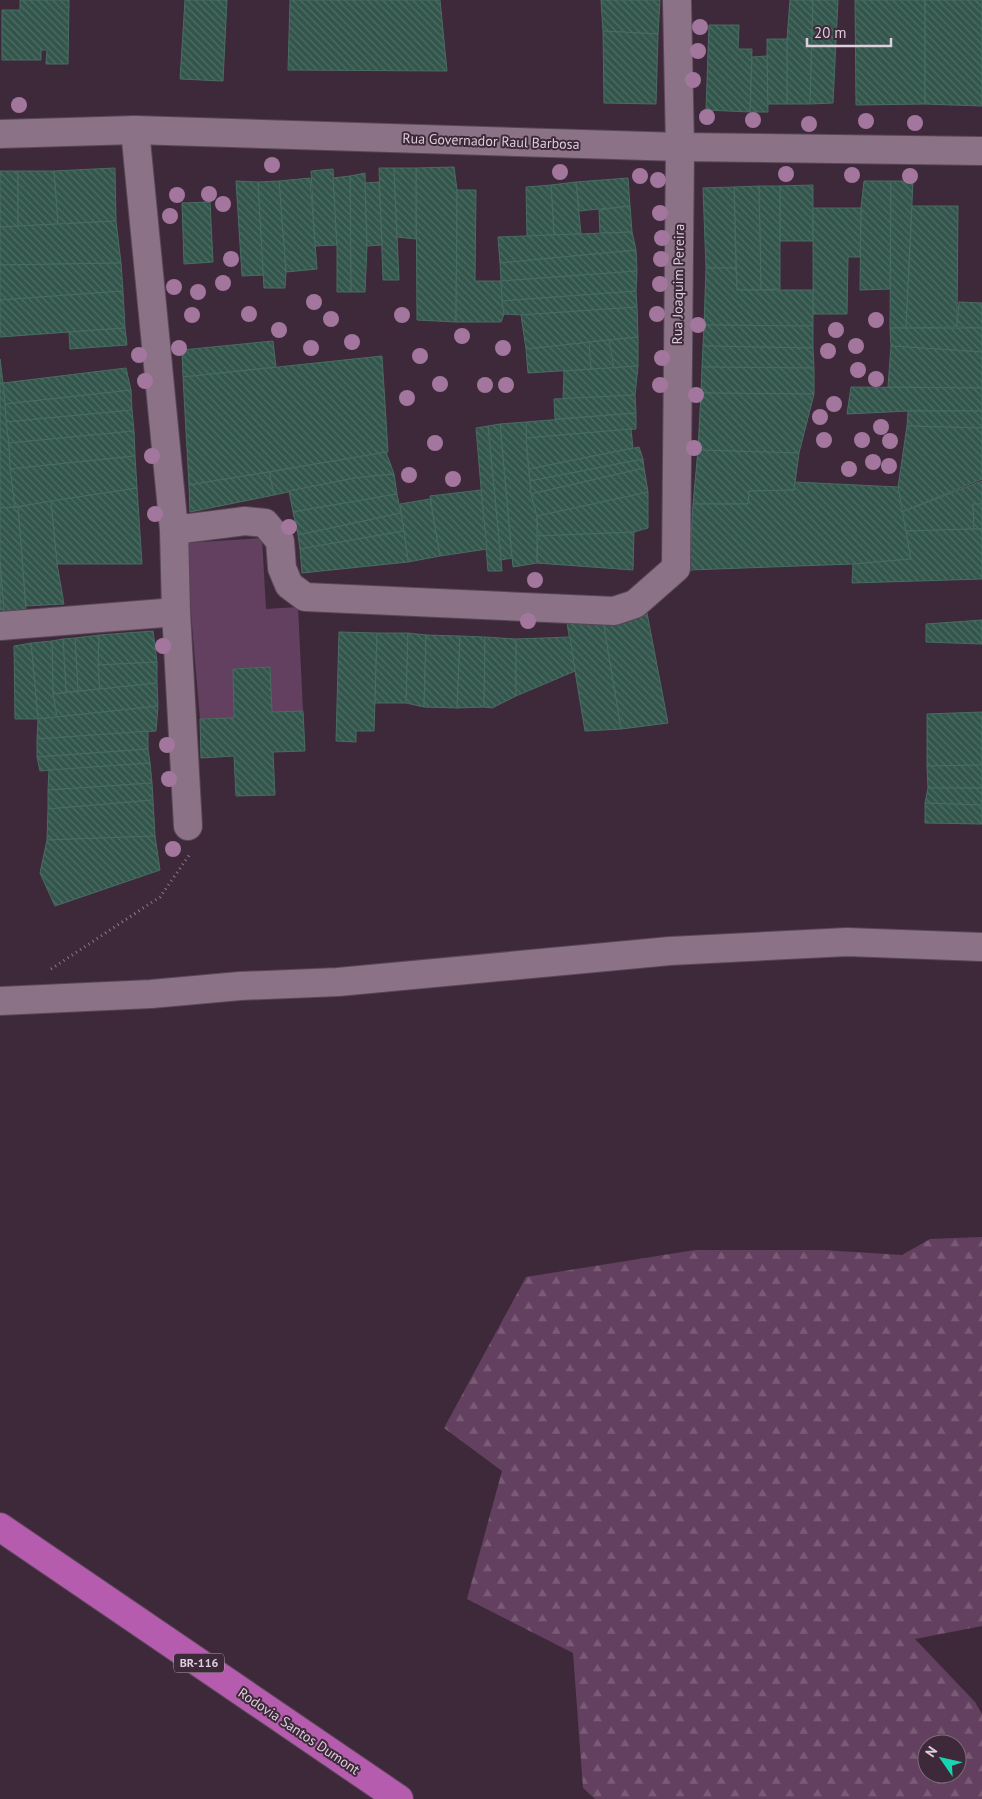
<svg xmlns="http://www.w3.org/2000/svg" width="982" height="1799" font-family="'PT Sans',sans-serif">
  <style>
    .forest { fill: url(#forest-firs); fill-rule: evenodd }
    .park { fill: #63405f }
    .building { fill: url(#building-back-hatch); stroke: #496c62 }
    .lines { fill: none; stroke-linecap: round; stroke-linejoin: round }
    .minor-casing { stroke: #584656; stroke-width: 30 }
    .tertiary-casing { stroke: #584656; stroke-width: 30 }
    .trunk-casing { stroke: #584656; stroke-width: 30 }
    .path { stroke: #8c7a89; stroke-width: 3; stroke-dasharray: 1 4; stroke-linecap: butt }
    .minor { stroke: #8b7287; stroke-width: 28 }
    .tertiary { stroke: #8b7287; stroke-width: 28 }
    .trunk { stroke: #b65cae; stroke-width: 28 }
    .tree { fill: #a3779d }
    .labels { text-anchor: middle; stroke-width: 4; stroke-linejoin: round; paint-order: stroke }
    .shield { fill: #3e293b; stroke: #ad9dab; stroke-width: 1 }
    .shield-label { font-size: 12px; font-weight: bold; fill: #ddcfdb }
    .street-label { font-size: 14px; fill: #ddcfdb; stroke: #3e293b }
  </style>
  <defs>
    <pattern id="forest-firs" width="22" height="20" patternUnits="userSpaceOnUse" patternTransform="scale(1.25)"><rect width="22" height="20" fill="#63405f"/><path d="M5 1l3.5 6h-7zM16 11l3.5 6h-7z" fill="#795b75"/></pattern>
    <pattern id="building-back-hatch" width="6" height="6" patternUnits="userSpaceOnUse" patternTransform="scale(1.25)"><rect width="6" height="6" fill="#33564c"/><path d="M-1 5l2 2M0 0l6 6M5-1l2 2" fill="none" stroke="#506d65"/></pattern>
  </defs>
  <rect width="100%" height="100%" fill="#3e293b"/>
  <path class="forest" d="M982 1237V1626L915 1639 975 1702 982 1714V1799H595L583 1788 573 1653 467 1599 502 1471 444 1428 526 1277 695 1250H823L902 1255 930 1239ZM927 1744H957V1774H927Z"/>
  <polygon class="park" points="262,538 266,609 298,607 303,711 272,712 270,667 233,669 234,718 200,719 185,543"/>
  <g class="building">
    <polygon points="20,0 69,0 68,64 46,64 47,50 41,50 41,60 2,60 2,10 20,10"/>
    <polygon points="185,0 227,0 223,81 180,79"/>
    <polygon points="290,0 440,0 447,71 288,70"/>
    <polygon points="601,0 660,0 658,34 603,31"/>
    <polygon points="790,0 813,0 810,104 787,104 787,39"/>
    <polygon points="813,0 838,0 833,103 810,104"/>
    <polygon points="855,0 925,0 925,104 856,105"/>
    <polygon points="925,0 982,0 982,106 925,104"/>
    <polygon points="709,25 739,25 738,49 752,49 750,112 706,110"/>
    <polygon points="603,31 658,34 656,104 604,103"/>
    <rect x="767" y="39" width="20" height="65"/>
    <polygon points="767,56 768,112 750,112 752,57"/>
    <polygon points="454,167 457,190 456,322 417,320 416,168"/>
    <polygon points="115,168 116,221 58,224 54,171"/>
    <polygon points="379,168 394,168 399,280 383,280"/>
    <polygon points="394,168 416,168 416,239 397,237"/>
    <polygon points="333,169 337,245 315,246 311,171"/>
    <polygon points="0,171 18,171 18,226 0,227"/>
    <polygon points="18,171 54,171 58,224 18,226"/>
    <polygon points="365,173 367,246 365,292 351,292 350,176"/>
    <polygon points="350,176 351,292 337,292 337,245 333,178"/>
    <polygon points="310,178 317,269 286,272 279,181"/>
    <polygon points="628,178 630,206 579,211 576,182"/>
    <polygon points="236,181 258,182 264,275 242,276"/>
    <polygon points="279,181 286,272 285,288 264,288 258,182"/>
    <polygon points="864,181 891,181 890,289 860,290 861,208"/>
    <polygon points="891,181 913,181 906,328 890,328"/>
    <polygon points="379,182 382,245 367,246 365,183"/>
    <polygon points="576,182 581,234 554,235 551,185"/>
    <polygon points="551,185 554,235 527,236 526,187"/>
    <polygon points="813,185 813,241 780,241 780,186"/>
    <polygon points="759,186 780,186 780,289 761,290"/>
    <polygon points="759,186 761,290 737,290 734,187"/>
    <polygon points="734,187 736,268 706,268 703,188"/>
    <polygon points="457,190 476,190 475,281 501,281 504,314 501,322 456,322"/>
    <polygon points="210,202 213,262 184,264 182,203"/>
    <polygon points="630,206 632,232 600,233 599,210"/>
    <polygon points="912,206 958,206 957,327 906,328"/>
    <polygon points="813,208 861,208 860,257 848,257 847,314 813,314"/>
    <polygon points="116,221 121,263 0,265 0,227"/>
    <polygon points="632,232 636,250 500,263 498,237"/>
    <polygon points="636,250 637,271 501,281 500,263"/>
    <polygon points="121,263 123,291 0,300 0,265"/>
    <polygon points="706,268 736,268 737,290 813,290 813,326 704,325"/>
    <polygon points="637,271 636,291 502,301 501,281"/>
    <polygon points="123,291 125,328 0,337 0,300"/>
    <polygon points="636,291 637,307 521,315 504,314 502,301"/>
    <polygon points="959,302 982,303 982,328 957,327"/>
    <polygon points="637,307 638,337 526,349 521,315"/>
    <polygon points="704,325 813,326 813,348 703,346"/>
    <polygon points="125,328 127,345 70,349 69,332"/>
    <polygon points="890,328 982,328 982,352 891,346"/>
    <polygon points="638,337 638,366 528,373 526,349"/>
    <polygon points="609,340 614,368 591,369 589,342"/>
    <polygon points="273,341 276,367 183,377 182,350"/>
    <polygon points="703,346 813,348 814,368 702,367"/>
    <polygon points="891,346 982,352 982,388 888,387"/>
    <polygon points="382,356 388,452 189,485 183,377"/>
    <polygon points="0,359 3,383 0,383"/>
    <polygon points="638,366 635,395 563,399 564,371"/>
    <polygon points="702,367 814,368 814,394 701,393"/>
    <polygon points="126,368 131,390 5,404 3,383"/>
    <polygon points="0,383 3,383 15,507 0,508"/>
    <polygon points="851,387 982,388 982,411 908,411 847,414"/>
    <polygon points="131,390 132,410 6,422 5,404"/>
    <polygon points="701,393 814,394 799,453 698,450"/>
    <polygon points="635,395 636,413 555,419 554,399"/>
    <polygon points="132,410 134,431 9,443 6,422"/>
    <polygon points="908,411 982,411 982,428 907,426"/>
    <polygon points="636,413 636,429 526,438 526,422"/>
    <polygon points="526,422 527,455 530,481 537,516 537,563 513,567 500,424"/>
    <polygon points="500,424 512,558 501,560 488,426"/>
    <polygon points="488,426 501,560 502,571 488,571 476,428"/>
    <polygon points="907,426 982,428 982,479 902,512 898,487"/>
    <polygon points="631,429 633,448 529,469 526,438"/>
    <polygon points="134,431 135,456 10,469 9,443"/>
    <polygon points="639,447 643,459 530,481 529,469"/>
    <polygon points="698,450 799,453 794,490 749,491 748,504 693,504"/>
    <polygon points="386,452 394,474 354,478 274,495 269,472"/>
    <polygon points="135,456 137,488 15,507 10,469"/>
    <polygon points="643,459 644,468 531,494 530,481"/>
    <polygon points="644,468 648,492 537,516 531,494"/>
    <polygon points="269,472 274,495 190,512 189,485"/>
    <polygon points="394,474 397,494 293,512 289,491 354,478"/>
    <polygon points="982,481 982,504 973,504 974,529 906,531 902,512"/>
    <polygon points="795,482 898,487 911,559 853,564 689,570 693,504 748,504 749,491 794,490"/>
    <polygon points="137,488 142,564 57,564 51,501"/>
    <polygon points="481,490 487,549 440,556 430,496"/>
    <polygon points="648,492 648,528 634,532 538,536 537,516"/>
    <polygon points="397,494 401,513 298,535 293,512"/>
    <polygon points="430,499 440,556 408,562 400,504"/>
    <polygon points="51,501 57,564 64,604 26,606 18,507"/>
    <polygon points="973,504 982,504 982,529 974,529"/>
    <polygon points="18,507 26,612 4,614 0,562 0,508"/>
    <polygon points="401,513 404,531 300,549 298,535"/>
    <polygon points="974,529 982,529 982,579 852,583 853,564 911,559 906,531"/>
    <polygon points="404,531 408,562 302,573 300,549"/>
    <polygon points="634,532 633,570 537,563 538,536"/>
    <polygon points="0,562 4,610 0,610"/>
    <polygon points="647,613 668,723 621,729 603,621"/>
    <polygon points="982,620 982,644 926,642 926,624"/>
    <polygon points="603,621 621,729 585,731 567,623"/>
    <polygon points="153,631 157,662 98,665 99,635"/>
    <polygon points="339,632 377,633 374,731 356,731 356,742 336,741"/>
    <polygon points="377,633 408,633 406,703 375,703"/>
    <polygon points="408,633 426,635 424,707 406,703"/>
    <polygon points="99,635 98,665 100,689 78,691 75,638"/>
    <polygon points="426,635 460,636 457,708 424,707"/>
    <polygon points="460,636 485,637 484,707 457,708"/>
    <polygon points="485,637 516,639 516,696 492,708 484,707"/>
    <polygon points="570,637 575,671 516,696 516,639"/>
    <polygon points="75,638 78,691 66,692 63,639"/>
    <polygon points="63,639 66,692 53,694 52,641"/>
    <polygon points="52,641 53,694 57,717 38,719 31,643"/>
    <polygon points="31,643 38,719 15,719 14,646"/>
    <polygon points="157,662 157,683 100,689 98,665"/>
    <polygon points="270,667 272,712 303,711 305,751 273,752 275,795 236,796 234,756 201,758 200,719 234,718 233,669"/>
    <polygon points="157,683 158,706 57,717 53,694"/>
    <polygon points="158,706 156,731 37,739 38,719"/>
    <polygon points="982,712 982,765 927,766 927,714"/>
    <polygon points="148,731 148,749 37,757 37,739"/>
    <polygon points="148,749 150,763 40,771 37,757"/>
    <polygon points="150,763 152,783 48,790 49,770"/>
    <polygon points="982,765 982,788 928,788 927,766"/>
    <polygon points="152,783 153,800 48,809 48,790"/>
    <polygon points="928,788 982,788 982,805 925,803"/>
    <polygon points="153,800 155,836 47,840 48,809"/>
    <polygon points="925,803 982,805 982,824 925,823"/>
    <polygon points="155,836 160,870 55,906 40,873 47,840"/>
  </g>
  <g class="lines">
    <g class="minor-casing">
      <g id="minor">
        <polyline points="135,130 174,530 176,612 188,826"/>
        <polyline points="174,530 245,521 265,523 280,541 282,568 289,585 305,597 614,611 635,604 676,568 680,147 677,0"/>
        <polyline points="0,626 176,612"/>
        <polyline points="0,1001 151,994 240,986 338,982 670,951 847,942 982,947"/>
      </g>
    </g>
    <g class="tertiary-casing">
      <polyline id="tertiary" points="0,134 135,130 680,147 982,151"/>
    </g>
    <g class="trunk-casing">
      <polyline id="trunk" points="0,1527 399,1799"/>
    </g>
    <polyline class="path" points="51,969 160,897 190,854"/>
    <use href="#minor" class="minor"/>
    <use href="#tertiary" class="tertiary"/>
    <use href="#trunk" class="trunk"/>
  </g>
  <g class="tree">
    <circle cx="700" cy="27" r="8"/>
    <circle cx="698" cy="51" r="8"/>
    <circle cx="693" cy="80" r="8"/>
    <circle cx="19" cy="105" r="8"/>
    <circle cx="707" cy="117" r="8"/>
    <circle cx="753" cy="120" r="8"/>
    <circle cx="866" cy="121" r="8"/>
    <circle cx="915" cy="123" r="8"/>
    <circle cx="809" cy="124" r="8"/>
    <circle cx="272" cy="165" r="8"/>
    <circle cx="560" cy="172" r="8"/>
    <circle cx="786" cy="174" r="8"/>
    <circle cx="852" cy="175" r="8"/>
    <circle cx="640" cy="176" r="8"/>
    <circle cx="910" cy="176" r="8"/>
    <circle cx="658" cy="180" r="8"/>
    <circle cx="209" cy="194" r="8"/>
    <circle cx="177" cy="195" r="8"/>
    <circle cx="223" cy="204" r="8"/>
    <circle cx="660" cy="213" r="8"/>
    <circle cx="170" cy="216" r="8"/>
    <circle cx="662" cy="238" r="8"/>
    <circle cx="231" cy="259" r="8"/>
    <circle cx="661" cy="259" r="8"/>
    <circle cx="223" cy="283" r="8"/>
    <circle cx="660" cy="284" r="8"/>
    <circle cx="174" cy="287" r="8"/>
    <circle cx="198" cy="292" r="8"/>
    <circle cx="314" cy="302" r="8"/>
    <circle cx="249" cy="314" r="8"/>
    <circle cx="657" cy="314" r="8"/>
    <circle cx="192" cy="315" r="8"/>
    <circle cx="402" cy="315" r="8"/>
    <circle cx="331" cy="319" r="8"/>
    <circle cx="876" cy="320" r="8"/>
    <circle cx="698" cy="325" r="8"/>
    <circle cx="279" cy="330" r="8"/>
    <circle cx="836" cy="330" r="8"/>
    <circle cx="462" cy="336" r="8"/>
    <circle cx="352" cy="342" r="8"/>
    <circle cx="856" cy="346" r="8"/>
    <circle cx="179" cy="348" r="8"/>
    <circle cx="311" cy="348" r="8"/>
    <circle cx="503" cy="348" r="8"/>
    <circle cx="828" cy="351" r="8"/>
    <circle cx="139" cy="355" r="8"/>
    <circle cx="420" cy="356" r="8"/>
    <circle cx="662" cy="358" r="8"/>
    <circle cx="858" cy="370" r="8"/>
    <circle cx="876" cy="379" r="8"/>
    <circle cx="145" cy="381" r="8"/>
    <circle cx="440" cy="384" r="8"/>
    <circle cx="485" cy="385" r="8"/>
    <circle cx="506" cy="385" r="8"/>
    <circle cx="660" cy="385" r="8"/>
    <circle cx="696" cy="395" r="8"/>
    <circle cx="407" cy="398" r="8"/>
    <circle cx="834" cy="404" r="8"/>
    <circle cx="820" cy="417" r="8"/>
    <circle cx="881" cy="427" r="8"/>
    <circle cx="824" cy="440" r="8"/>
    <circle cx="862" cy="440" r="8"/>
    <circle cx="890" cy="441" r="8"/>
    <circle cx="435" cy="443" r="8"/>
    <circle cx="694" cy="448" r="8"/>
    <circle cx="152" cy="456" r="8"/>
    <circle cx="873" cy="462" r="8"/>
    <circle cx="889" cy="466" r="8"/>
    <circle cx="849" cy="469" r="8"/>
    <circle cx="409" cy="475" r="8"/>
    <circle cx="453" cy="479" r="8"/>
    <circle cx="155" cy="514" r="8"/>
    <circle cx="289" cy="527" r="8"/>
    <circle cx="535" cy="580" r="8"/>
    <circle cx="528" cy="621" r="8"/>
    <circle cx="163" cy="646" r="8"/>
    <circle cx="167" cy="745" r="8"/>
    <circle cx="169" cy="779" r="8"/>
    <circle cx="173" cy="849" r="8"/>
  </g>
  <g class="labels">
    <rect class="shield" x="174" y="1653.5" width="50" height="19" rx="4"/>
    <g class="shield-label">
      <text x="199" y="1667">BR-116</text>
    </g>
    <g class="street-label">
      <text transform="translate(491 141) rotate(2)" y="5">Rua Governador Raul Barbosa</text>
      <text transform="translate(678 284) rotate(-89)" y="5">Rua Joaquim Pereira</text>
      <text transform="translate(299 1731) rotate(34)" y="5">Rodovia Santos Dumont</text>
    </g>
  </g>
  <g transform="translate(942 1759) rotate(304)"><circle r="24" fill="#3e293b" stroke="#7e6b7b"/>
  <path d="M0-4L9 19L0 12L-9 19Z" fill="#16d5b3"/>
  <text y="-8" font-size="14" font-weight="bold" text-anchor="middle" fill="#ddcfdb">N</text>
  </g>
  <path d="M807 38v8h84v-8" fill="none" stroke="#ddcfdb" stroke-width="2.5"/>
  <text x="814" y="38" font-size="15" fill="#ddcfdb" stroke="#3e293b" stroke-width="4" paint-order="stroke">20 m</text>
</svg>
